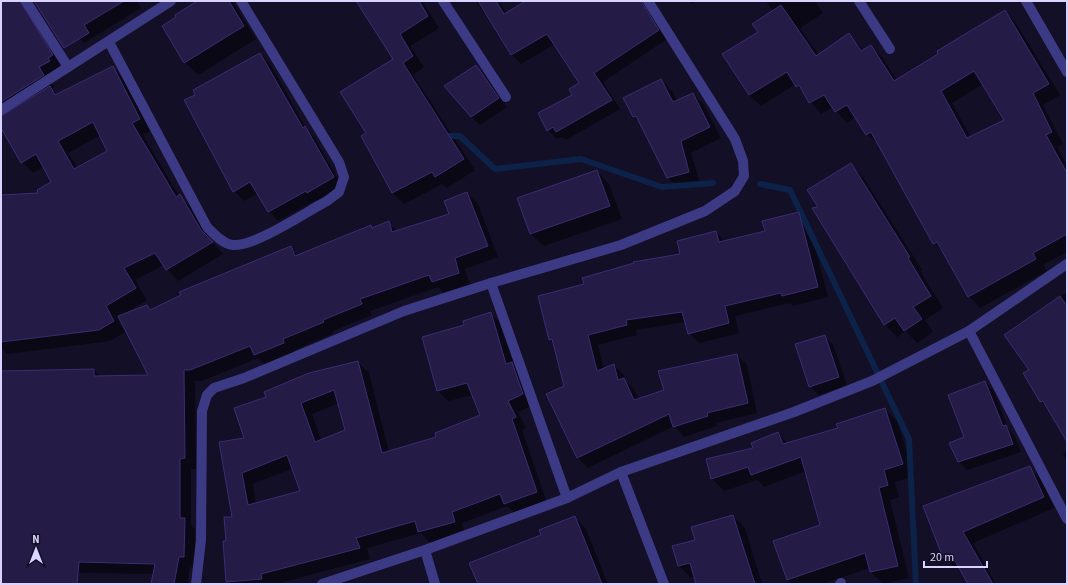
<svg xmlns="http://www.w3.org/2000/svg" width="1068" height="585" font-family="'Source Sans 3',sans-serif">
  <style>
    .shadow { fill: #0007; fill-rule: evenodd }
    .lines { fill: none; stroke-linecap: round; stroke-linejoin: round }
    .stream { stroke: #0c2248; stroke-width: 6 }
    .building { fill: #241b47; stroke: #3b2d73; fill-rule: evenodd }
    .minor { stroke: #3d3a85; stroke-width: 10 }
  </style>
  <rect width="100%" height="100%" fill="#130f26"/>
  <g class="shadow">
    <path d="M1 1H17L63 67 50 79 54 87 51 89 57 95 113 67 124 79 150 131 143 135 179 196 191 207 213 243 223 254 178 281 164 265 135 280 147 300 122 315 147 306 151 310 290 248 298 256 388 223 397 231 450 214 467 193 478 204 498 257 465 269 470 284 444 293 438 287 370 311 372 315 333 331 334 333 293 351 295 354 266 366 258 358 202 381H195L196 469H191V525L195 530V568L190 567 187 584H152L154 574 25 572 24 584H1V372L94 370 101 377 149 376 119 316 117 318 125 332 110 341 7 354 1 348V196L40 194 53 183 44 167 33 173 22 162 1 126ZM101 135 109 151 78 169 68 153Z"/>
    <polygon points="53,1 137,1 141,8 84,43 73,32"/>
    <polygon points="199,1 232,1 256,39 198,75 185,62"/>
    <polygon points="357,1 422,1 439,28 410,46 424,67 413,75 475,170 447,188 442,184 404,204 393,193 362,136 368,133 394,59"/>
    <polygon points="475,1 499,1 506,13 528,1 642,1 667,39 603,82 620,109 566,140 562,137 557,139 548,130 539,114 574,96 581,84 555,44 521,64 512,55 491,22"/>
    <polygon points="690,1 697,1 692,4"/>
    <path d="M766 1H815L823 13 800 28 819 55 849 35 864 51 871 46 882 57 897 81 1005 11 1016 23 1060 95 1043 105 1063 144 1057 147 1067 165V252L1043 265 1047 271 980 308 969 296 945 254 934 243 880 145 867 135 856 117 847 123 833 107 821 114 796 84 761 106 749 95 723 54 759 32 773 12ZM983 84 1005 121 971 138 952 103Z"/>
    <polygon points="1064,1 1067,1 1067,6"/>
    <polygon points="260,54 270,64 307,130 314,137 343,187 317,202 316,200 278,221 269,211 258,193 244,201 234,191 196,95"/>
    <polygon points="476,66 484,75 507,107 480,125 471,116"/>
    <polygon points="661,80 672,91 678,102 693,94 704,105 721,138 691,153 700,183 679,189 668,178 641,124 634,117"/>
    <polygon points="850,165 863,177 922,270 920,271 943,308 925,320 933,332 917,343 906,331 897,337 884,324 820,207"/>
    <polygon points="597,171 609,184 622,219 544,246 531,234"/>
    <polygon points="798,213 809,223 828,297 793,306 790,303 735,316 739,333 699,343 689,333 686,322 636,330 637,335 598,345 604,370 614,365 624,375 625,381 634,389 639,399 665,391 737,355 747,365 757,413 716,423 717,426 684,437 674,426 588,468 578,458 547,395 565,386 554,344 550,340 539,297 682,255 716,232 725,242 766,232"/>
    <polygon points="1067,292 1067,440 1051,411 1041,402 1024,373 1030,370 1005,335"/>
    <path d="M491 314 502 324 514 365 523 374 534 405 518 412 526 428 522 430 547 503 516 514 507 506 462 523 465 532 430 543 421 533 367 548 370 559 276 584H229L227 581V542L233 518 246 439 267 398 358 362 369 373 389 452 438 438 481 416 473 395 448 401 438 391 466 326ZM339 403 346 431 321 440 312 414ZM293 468 302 492 256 504 253 484Z"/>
    <polygon points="824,336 833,345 847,385 819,395 810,386"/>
    <polygon points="985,382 994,391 1008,429 1014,435 1021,452 967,470 958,461"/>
    <polygon points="885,409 897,421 915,476 895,482 899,497 890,500 909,578 883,584 871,572 870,568 822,584 792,584 788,580 775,542 821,525 806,471 764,487 757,480 724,491 712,479 707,460 754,448 778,433 788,444 839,429"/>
    <polygon points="1067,451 1067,461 1063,454"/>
    <polygon points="1031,469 1041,480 1054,508 973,543 996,584 969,584 958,566 954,567 944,557 924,507"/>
    <polygon points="733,516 745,528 762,584 697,584 695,576 691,578 679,566"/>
    <polygon points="575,517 586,529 608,584 479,584 542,535"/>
  </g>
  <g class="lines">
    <g class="stream">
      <polyline points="442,136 460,136 495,169 581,159 662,187 713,183"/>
      <polyline points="760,184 790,190 909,439 916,584"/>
    </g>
  </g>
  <g class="building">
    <polygon points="1,1 20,1 53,55 48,58 50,61 39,67 44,75 1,102"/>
    <polygon points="34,1 124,1 84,25 89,33 64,48"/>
    <polygon points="197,1 229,1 244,26 184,63 162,26 176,17 175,15"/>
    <polygon points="356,1 419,1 428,16 400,34 413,56 403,63 464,159 435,177 432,172 392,193 361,136 366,133 340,92 393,59"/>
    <polygon points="478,1 496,1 504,14 526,1 641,1 659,30 594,73 612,100 556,132 553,127 547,131 538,113 572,95 569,89 579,83 547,34 511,55"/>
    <path d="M781 5 816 56 849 33 861 51 871 45 894 81 938 54 937 51 1005 10 1049 84 1033 93 1052 132 1046 135 1067 173V234L1033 253 1036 259 968 297 937 242 933 244 871 132 866 135 847 105 835 112 824 95 809 103 799 85 796 87 787 72 749 95 722 54 758 32 752 24ZM974 71 1004 120 967 138 941 91Z"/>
    <polygon points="260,53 303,128 305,126 334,177 307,193 306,191 268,212 250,182 233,192 184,100 195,95 193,90"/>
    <polygon points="476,65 499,98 471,117 444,86"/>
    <path d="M113 66 140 119 132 123 176 197 180 194 201 230 213 242 166 270 155 253 124 268 136 288 106 306 114 321 99 330 1 342V195L38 193 37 190 51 182 36 154 21 163 1 128V116L50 86 55 95ZM93 122 107 151 74 169 58 141Z"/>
    <polygon points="661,79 673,102 693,93 710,127 681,141 689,172 667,178 636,116 633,117 623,98"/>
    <polygon points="851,163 910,257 908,258 931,296 913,307 922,319 904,331 895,318 884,325 812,208 818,207 807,190"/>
    <polygon points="597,170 610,206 530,234 517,198"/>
    <polygon points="467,192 488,246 455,258 459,273 432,282 429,275 360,299 362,304 323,320 324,322 283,339 284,343 254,355 250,346 190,370 184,370 185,458 180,459 180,518 185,518 184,557 179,557 174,584 151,584 155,564 79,562 77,584 1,584 1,371 94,369 94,376 148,375 118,316 147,305 150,310 181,295 179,292 291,246 295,256 371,225 372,228 389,221 392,232 449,214 444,201"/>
    <polygon points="799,212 818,287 782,296 781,293 725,306 729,323 688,334 682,312 626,320 627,325 588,335 597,371 614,364 618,380 624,378 634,400 664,390 658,371 737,354 748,403 707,413 708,416 673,427 669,414 577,458 546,394 564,386 552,339 549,340 538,296 584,284 582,278 634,263 633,262 680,254 677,241 716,231 719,242 765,231 762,221"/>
    <polygon points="1060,296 1067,306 1067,442 1043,401 1040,402 1023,373 1029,370 1004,335"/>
    <path d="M491 312 506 364 512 362 523 394 508 401 516 417 512 419 537 492 504 504 500 494 452 512 455 522 418 532 415 521 356 538 360 548 261 574 262 579 226 582 223 541H226L224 517H232L219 442 244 438 234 408 266 397 264 392 309 373 358 361 382 453 436 437 435 433 480 415 467 383 437 391 422 337 464 325 463 321ZM334 390 345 430 315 442 301 403ZM287 455 300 491 248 505 242 473Z"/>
    <polygon points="825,335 839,377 809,387 795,344"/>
    <polygon points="985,381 1003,426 1006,425 1013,444 958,462 949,443 964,437 948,395"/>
    <polygon points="885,408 903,464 884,470 888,485 879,488 898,566 870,572 865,553 787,580 773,541 820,525 801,457 751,475 748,467 711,479 706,459 753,448 751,443 778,432 783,444 838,428 836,424"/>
    <polygon points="1030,466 1044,497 963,532 993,584 968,584 951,554 943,558 923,506"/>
    <polygon points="733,515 755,584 696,584 690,563 678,566 672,546 695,540 691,527"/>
    <polygon points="575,516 602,584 478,584 469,563 541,535 539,530"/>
  </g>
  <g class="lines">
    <g class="minor">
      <polyline points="26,1 68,67"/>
      <polyline points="443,1 506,97"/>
      <polyline points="859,1 890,49"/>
      <polyline points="1026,1 1067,72"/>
      <path d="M109 42 207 227C214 234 223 244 233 245 254 247 306 212 327 201L339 192 344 177 339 162 241 1"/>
      <polyline points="1,110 171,1"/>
      <polyline points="491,283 567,498"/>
      <polyline points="969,331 1067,519"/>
      <polyline points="621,472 664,584"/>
      <polyline points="425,550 435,584"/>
      <polyline points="196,584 201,540 202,411 207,395 214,388 244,378 404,311 491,283 621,245 705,211 735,191 744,176 743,161 735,139 648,1"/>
      <polyline points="322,584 425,550 567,498 621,472 794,412 872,381 969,331 1067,264"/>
      <polyline points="840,584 841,583"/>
    </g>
  </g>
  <rect width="1068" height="585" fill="none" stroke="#d9d4ff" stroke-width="4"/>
  <g transform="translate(36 549)" stroke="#130f26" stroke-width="3" paint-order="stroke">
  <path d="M0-3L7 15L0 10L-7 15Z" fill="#d9d4ff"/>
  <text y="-6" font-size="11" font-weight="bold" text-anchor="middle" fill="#d9d4ff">N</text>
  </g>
  <path d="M924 561v6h63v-6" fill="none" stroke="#d9d4ff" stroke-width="2"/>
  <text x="930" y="561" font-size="12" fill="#d9d4ff" stroke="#130f26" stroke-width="3" paint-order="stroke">20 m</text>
</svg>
